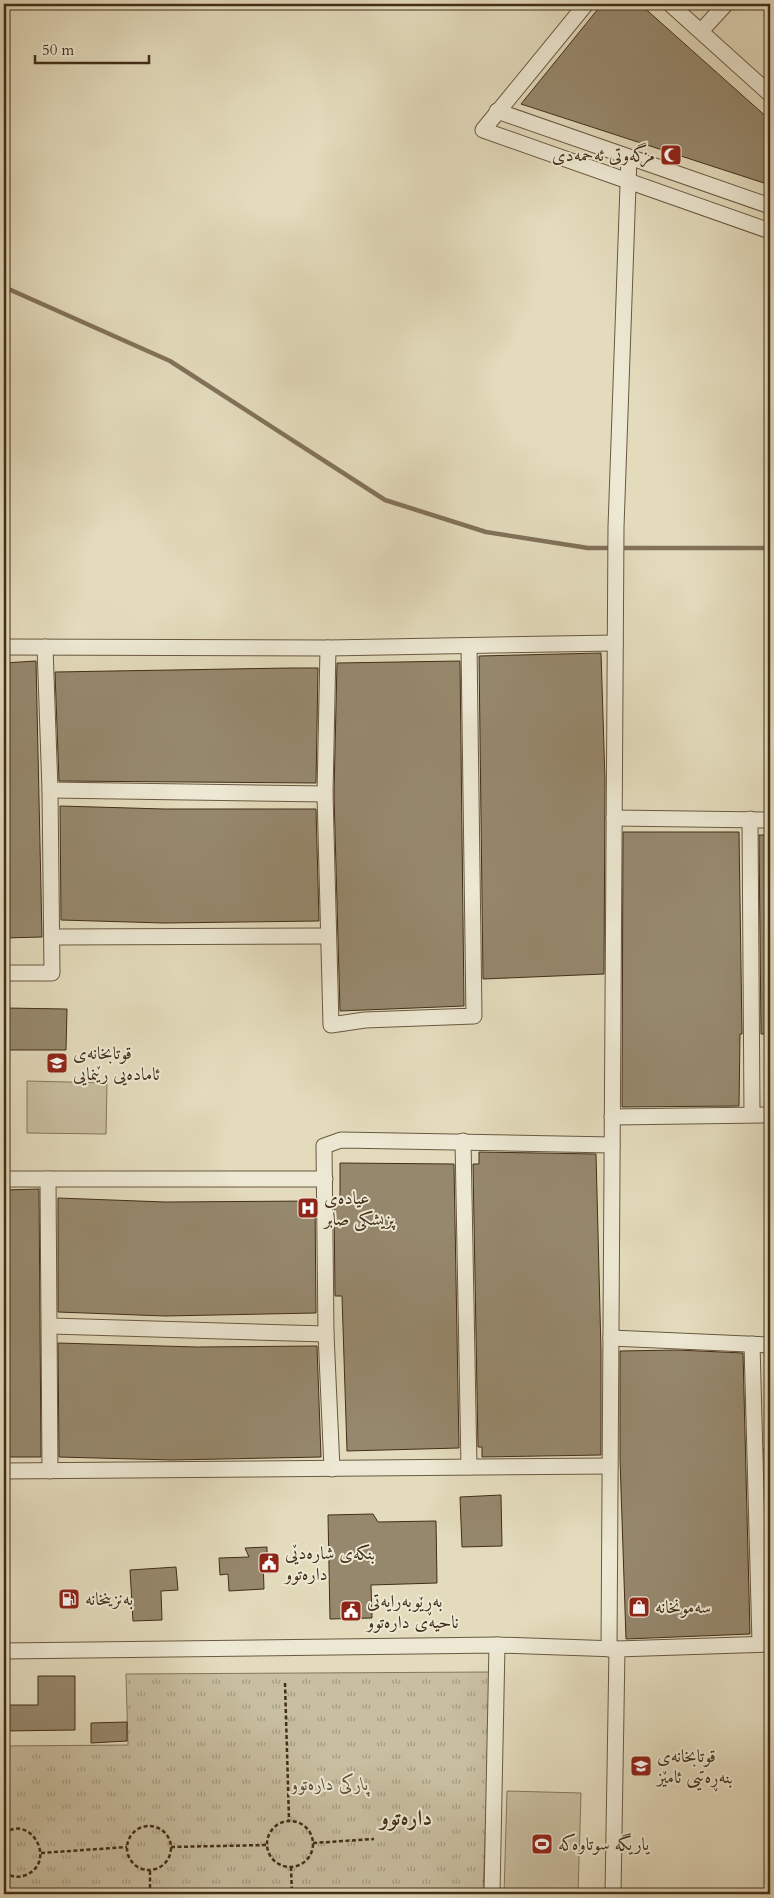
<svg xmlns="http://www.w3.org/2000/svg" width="774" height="1898" font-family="Cardo,Amiri,serif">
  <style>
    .green { fill: #c8bea0; stroke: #85765c }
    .park { fill: url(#park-tufts); stroke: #85765c }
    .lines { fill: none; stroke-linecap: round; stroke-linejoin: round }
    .stream { stroke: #827259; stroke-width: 4.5 }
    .building { fill: #96886d; stroke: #422e18 }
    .minor-casing { stroke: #6a5941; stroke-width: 17 }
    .path { stroke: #422e18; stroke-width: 2.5; stroke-dasharray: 4 2.5; stroke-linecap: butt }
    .minor { stroke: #ede8d3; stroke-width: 15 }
    .labels { text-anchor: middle; stroke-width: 4; stroke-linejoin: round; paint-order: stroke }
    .poi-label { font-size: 18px; fill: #422e18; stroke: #ede8d3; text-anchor: start }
    .park-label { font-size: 18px; font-style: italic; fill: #5d4b33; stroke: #ede8d3 }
    .district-label { font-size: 22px; font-weight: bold; fill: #422e18; stroke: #ede8d3 }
  </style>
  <defs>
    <pattern id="park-tufts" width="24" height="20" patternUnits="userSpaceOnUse" patternTransform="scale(1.25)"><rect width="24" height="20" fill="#c8bea0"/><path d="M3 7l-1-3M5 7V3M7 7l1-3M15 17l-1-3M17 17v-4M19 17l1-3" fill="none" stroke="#a49b81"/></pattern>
  </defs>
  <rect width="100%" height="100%" fill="#e3dbbc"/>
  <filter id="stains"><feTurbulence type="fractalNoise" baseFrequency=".004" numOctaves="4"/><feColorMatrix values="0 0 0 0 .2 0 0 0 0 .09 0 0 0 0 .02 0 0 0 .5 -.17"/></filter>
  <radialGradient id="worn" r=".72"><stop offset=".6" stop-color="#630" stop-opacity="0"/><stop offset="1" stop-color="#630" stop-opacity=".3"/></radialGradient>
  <g class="green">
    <polygon points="27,1081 107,1083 106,1134 27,1133"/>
    <polygon points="507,1791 581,1793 578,1894 504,1894"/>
  </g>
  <polygon class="park" points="491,1672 483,1894 4,1894 4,1746 128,1745 126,1674"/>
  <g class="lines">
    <polyline class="stream" points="4,287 170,361 385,500 486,532 588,548 770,548"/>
  </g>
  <g class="building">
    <polygon points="602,4 640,4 770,120 770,185 521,104"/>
    <polygon points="601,653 605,780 604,974 483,979 479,656"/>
    <polygon points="36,661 42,937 4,938 4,663"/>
    <polygon points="460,661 464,1006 340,1011 334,794 337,663"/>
    <polygon points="290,668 318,668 316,783 59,781 55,672"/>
    <polygon points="60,806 164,809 316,809 319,921 164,923 61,920"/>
    <polygon points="623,832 739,832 742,1034 740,1034 739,1106 622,1107"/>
    <polygon points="759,835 770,835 770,1034 761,1034"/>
    <polygon points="4,1008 67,1009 66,1050 4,1050"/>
    <polygon points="479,1152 596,1154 601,1351 601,1455 482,1457 482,1447 478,1447 473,1164 479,1164"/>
    <polygon points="340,1163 454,1164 459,1448 347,1451 342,1296 335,1296 334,1201 340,1201"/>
    <polygon points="39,1189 41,1457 4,1457 4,1190"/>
    <polygon points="58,1198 165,1202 315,1201 316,1313 165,1316 58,1312"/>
    <polygon points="58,1343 197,1347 317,1346 321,1457 172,1460 59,1457"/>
    <polygon points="677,1350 743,1353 750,1634 626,1639 620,1459 620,1351"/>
    <polygon points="764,1448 770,1448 770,1629 769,1629"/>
    <polygon points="501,1495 502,1546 462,1547 460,1497"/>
    <polygon points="373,1514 378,1522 436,1521 437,1583 371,1585 372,1618 330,1619 328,1515"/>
    <polygon points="267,1547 267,1558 263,1560 264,1589 229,1591 228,1574 220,1575 219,1558 249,1557 245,1548"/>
    <polygon points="176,1567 178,1590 161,1591 162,1620 133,1621 130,1570"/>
    <polygon points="38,1676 75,1676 75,1730 4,1731 4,1705 38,1705"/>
    <polygon points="127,1722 127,1741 91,1743 91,1723"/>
  </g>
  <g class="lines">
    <g class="minor-casing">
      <g id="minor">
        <polyline points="586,4 483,130 770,231"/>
        <polyline points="670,4 770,94"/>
        <polyline points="701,31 726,4"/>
        <polyline points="497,111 770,206"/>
        <polyline points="4,647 328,648 615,643"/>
        <polyline points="328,648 325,794 331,1025 365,1020 474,1016 469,646"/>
        <polyline points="50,790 325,794"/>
        <polyline points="614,818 770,820"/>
        <polyline points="750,819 752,1114"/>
        <polyline points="53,937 328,936"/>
        <polyline points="4,973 52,973 50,790 45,647"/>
        <polyline points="612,1117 770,1115"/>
        <polyline points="463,1141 469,1467"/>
        <polyline points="4,1179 325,1179"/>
        <polyline points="48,1179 50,1471"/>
        <polyline points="51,1326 326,1334"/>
        <polyline points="611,1338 770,1345"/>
        <polyline points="752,1344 760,1643"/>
        <polyline points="332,1469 326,1334 324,1146 341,1140 612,1145"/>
        <polyline points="4,1471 610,1466"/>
        <polyline points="609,1649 616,527 629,157"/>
        <polyline points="4,1651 497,1645 617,1649 770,1644"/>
        <polyline points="492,1894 497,1645"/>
        <polyline points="613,1894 617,1649"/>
      </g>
    </g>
    <g class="path">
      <polyline points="285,1683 289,1820"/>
      <circle cx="290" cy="1844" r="23"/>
      <circle cx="149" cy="1848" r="22"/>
      <path d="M4 1833C32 1814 57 1862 26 1875 18 1878 11 1877 4 1872"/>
      <polyline points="313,1843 374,1839"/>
      <polyline points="171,1847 266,1845"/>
      <polyline points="41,1853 127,1847"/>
      <polyline points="291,1867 292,1894"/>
      <polyline points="150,1871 150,1894"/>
    </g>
    <use href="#minor" class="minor"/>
  </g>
  <defs>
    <g id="mosque-square" transform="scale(1.125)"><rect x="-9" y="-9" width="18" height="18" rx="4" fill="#8f2418" stroke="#ede8d3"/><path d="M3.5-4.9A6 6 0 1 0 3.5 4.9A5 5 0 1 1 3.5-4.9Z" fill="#fff"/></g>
    <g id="school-square" transform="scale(1.125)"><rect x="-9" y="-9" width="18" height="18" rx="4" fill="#8f2418" stroke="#ede8d3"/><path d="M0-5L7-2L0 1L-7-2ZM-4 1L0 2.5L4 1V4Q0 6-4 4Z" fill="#fff"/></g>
    <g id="hospital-square" transform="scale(1.125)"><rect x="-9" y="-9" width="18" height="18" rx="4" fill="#8f2418" stroke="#ede8d3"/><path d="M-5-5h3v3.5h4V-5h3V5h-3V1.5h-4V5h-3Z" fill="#fff"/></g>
    <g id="civic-square" transform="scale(1.125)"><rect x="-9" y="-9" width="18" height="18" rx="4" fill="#8f2418" stroke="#ede8d3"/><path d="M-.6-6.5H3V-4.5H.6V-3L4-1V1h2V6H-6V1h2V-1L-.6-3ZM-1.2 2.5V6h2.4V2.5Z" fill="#fff"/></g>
    <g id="fuel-square" transform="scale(1.125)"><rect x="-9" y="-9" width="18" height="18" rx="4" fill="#8f2418" stroke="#ede8d3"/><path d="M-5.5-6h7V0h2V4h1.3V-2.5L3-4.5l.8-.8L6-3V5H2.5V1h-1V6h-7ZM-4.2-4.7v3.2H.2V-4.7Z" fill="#fff"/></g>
    <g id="shop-square" transform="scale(1.125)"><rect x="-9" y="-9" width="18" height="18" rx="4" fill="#8f2418" stroke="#ede8d3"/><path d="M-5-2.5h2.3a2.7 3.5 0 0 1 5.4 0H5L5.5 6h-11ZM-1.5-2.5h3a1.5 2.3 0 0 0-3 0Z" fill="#fff"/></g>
    <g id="stadium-square" transform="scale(1.125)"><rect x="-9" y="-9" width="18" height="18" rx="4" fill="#8f2418" stroke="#ede8d3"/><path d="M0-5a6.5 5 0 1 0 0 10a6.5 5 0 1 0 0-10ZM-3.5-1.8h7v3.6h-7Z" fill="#fff"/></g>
  </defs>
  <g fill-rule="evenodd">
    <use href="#mosque-square" x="671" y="155"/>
    <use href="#school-square" x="57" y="1063"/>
    <use href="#hospital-square" x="308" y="1208"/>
    <use href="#civic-square" x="269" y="1563"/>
    <use href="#fuel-square" x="69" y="1599"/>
    <use href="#shop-square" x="639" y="1607"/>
    <use href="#civic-square" x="351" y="1611"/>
    <use href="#school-square" x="641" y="1766"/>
    <use href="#stadium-square" x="542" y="1844"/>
  </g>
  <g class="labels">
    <g class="poi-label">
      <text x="655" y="161" text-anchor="end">مزگەوتی ئەحمەدی</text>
      <text x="73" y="1059">قوتابخانەی<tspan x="73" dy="21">ئامادەیی رێنمایی</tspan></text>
      <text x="324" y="1204">عیادەی<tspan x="324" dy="21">پزیشکی صابر</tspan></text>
      <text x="285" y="1559">بنکەی شارەدێی<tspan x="285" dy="21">دارەتوو</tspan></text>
      <text x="85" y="1605">بەنزینخانە</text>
      <text x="367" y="1607">بەڕێوبەرایەتی<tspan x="367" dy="21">ناحیەی دارەتوو</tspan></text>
      <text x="655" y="1613">سەمونخانە</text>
      <text x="657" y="1762">قوتابخانەی<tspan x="657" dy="21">بنەڕەتیی ئامێز</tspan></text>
      <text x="558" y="1850">یاریگە سوتاوەکە</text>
    </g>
    <g class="park-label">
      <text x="330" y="1790">پارکی دارەتوو</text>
    </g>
    <g class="district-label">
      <text x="406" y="1825">دارەتوو</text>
    </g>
  </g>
  <rect width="774" height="1898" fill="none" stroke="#e3dbbc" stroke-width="20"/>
  <rect x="5" y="5" width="764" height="1888" fill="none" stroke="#422e18" stroke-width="2.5"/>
  <rect x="10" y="10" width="754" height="1878" fill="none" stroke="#422e18"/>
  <path d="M35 55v8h114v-8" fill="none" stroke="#422e18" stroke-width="2.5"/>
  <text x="42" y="55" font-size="15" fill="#422e18" stroke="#ede8d3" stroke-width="4" paint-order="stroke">50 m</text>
  <rect width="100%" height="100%" filter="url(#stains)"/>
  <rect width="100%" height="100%" fill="url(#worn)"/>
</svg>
